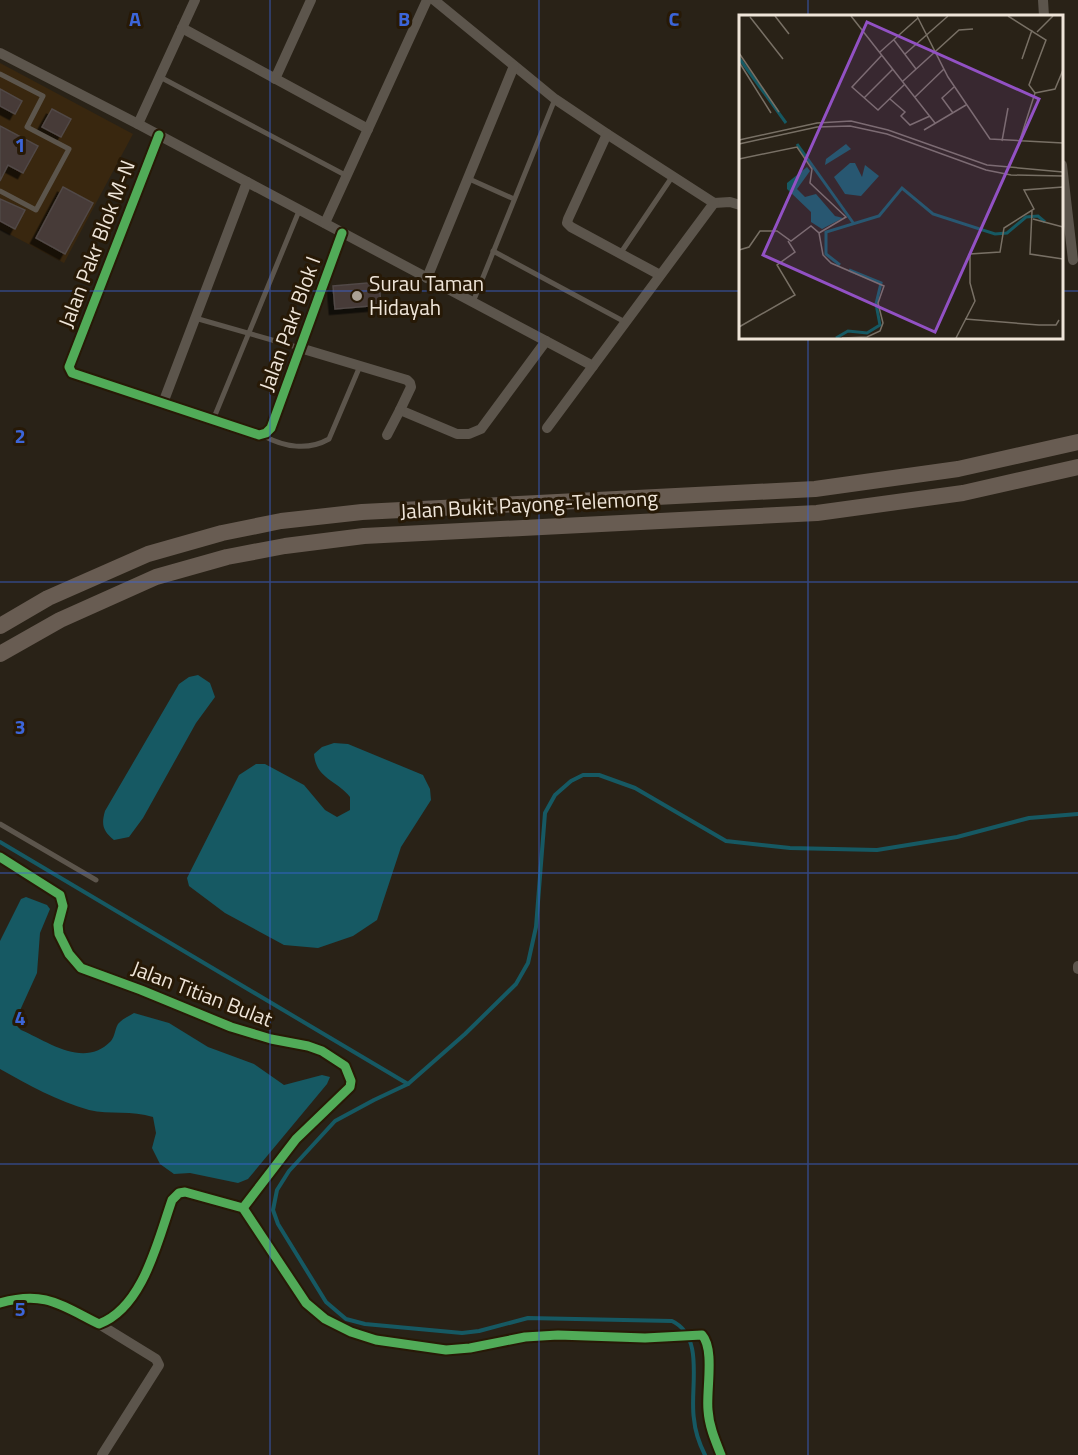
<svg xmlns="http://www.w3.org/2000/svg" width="1078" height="1455" font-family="'Titillium Web',sans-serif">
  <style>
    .built { fill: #39270f }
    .water { fill: #165963 }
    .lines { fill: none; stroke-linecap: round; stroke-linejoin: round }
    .stream { stroke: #165963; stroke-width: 4 }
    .building { fill: #463a38; stroke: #514846; stroke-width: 1.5; filter: url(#shadow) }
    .service { stroke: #5c554c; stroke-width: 5 }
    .minor { stroke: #5c554c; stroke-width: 10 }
    .trunk { stroke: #685c52; stroke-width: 16 }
    .cycleway-casing { stroke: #271906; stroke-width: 13 }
    .cycleway { stroke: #51ab58; stroke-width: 9 }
    .grid { fill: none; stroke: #3c65d8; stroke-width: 1.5; stroke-opacity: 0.55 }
    .poi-dot { fill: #aaa195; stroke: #271906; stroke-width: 2 }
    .labels { text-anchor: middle; stroke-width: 6; stroke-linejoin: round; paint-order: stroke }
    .street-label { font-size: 21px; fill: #efe5d9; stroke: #271906 }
    .poi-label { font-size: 21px; fill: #efe5d9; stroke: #271906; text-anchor: start }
    .inset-river { fill: none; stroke: #165963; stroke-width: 3 }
    .inset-road { fill: none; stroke: #787065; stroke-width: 1.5 }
    .view { fill: #9251c4; fill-opacity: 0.15; stroke: #9251c4; stroke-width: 3 }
    .inset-edge { fill: none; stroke: #efe5d9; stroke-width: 3 }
    .grid-label { font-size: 20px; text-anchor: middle; font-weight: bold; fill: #3c65d8; stroke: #271906; stroke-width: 6; stroke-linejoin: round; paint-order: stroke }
  </style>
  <defs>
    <filter id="shadow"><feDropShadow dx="-5.5" dy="5.5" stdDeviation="0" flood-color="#0009"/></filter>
  </defs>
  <rect width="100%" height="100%" fill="#292217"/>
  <polygon class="built" points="0,63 133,134 64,263 0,229"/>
  <g class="water">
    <path d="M198 675 210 683 215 697 196 723 143 818 129 837 114 840C103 831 101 825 105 811L179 684 189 677Z"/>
    <path d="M334 743 348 744 423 775 430 789 431 800 401 847 377 920 353 936 318 948 284 945 225 913 189 886 187 878 239 775 256 764H265L304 785 325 810 337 817 350 810V797C337 780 316 779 314 754L322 747Z"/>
    <path d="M26 897 47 905 50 909 40 933 37 973 17 1017 16 1025 21 1030C49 1042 84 1069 111 1041 115 1036 115 1029 118 1024 122 1019 129 1016 134 1013L169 1023 208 1047 254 1064 284 1085 322 1075 330 1077 327 1084 248 1179 238 1183 190 1173 174 1174 160 1164 152 1148 156 1133 153 1117C132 1110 110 1115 89 1110 57 1101 29 1085 0 1069V941L21 899Z"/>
  </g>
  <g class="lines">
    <g class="stream">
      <polyline points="0,842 408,1084"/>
      <path d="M705 1455C700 1445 695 1431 694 1419 689 1390 706 1337 672 1321L528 1318 479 1331 462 1333 365 1324 346 1319 326 1302 278 1224 273 1210 277 1190 289 1171 335 1121 374 1100 408 1084 465 1034 516 984 528 963 536 927 545 813 555 795 571 781 583 775H599L635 788 726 841 790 848 877 850 957 837 1029 818 1078 814"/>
    </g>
  </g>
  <g class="building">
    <polygon points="0,89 22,101 15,114 0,106"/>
    <polygon points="52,109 71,119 61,137 42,127"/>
    <polygon points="0,126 38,146 23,173 8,165 0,181"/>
    <polygon points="63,187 93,203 65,254 36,238"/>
    <polygon points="0,199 25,210 15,229 0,221"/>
    <polygon points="379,282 381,305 335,309 333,286"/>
  </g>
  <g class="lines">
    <g class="service">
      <polyline points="0,74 43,96 27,127 69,149 36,210 0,191"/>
      <polyline points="160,77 347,176"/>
      <polyline points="467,178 514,199"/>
      <polyline points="493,251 625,322"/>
      <polyline points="620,254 672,177"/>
      <polyline points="473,302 555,99"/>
      <polyline points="195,318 300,348"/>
      <polyline points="213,420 299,211"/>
      <path d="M264 436C284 447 308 451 329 439L360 366"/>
      <polyline points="0,824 96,880"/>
    </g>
    <g class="minor">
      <polyline points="434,0 555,99 607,134 714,203 730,202 740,205"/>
      <polyline points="1043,0 1044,16"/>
      <polyline points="182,28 368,129"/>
      <polyline points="0,53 138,124 593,366"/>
      <polyline points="275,79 311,0"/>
      <polyline points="138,124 195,0"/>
      <polyline points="607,134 568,219 567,223 571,227 660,275"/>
      <polyline points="159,135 69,367 72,373 259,435 266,433 271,428 342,233"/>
      <polyline points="1062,165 1073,260"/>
      <polyline points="325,223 427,0"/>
      <polyline points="427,278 514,66"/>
      <polyline points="300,348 407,380 410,383 411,387 400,410 457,434 469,434 481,429 546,341"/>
      <polyline points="163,403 247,182"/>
      <polyline points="547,428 714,203"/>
      <polyline points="387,435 400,410"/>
      <polyline points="0,857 60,895 63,906 58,925 59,934 69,954 81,968 141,990 231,1027 271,1039 308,1046 322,1051 345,1066 351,1081 350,1087 296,1139 243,1208"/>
      <polyline points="1078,966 1078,969"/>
      <path d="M0 1303C44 1290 61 1305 99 1324 143 1308 158 1240 172 1200L179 1193 185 1192 243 1208 306 1303 325 1319 351 1332 376 1340 446 1350 470 1348 525 1337 558 1335 645 1338 702 1335C715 1349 706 1391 708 1410 709 1426 715 1440 721 1455"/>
      <polyline points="99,1324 156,1359 159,1365 102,1455"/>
    </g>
    <g class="trunk">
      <polyline points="0,626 48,598 148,554 222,533 281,521 362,512 815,489 958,469 1078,442"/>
      <polyline points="0,654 60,620 156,577 227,557 285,546 364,536 817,513 963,493 1078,467"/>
    </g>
    <g class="cycleway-casing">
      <g id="cycleway">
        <polyline points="159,135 69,367 72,373 259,435 266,433 271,428 342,233"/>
        <polyline points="0,857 60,895 63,906 58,925 59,934 69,954 81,968 141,990 231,1027 271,1039 308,1046 322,1051 345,1066 351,1081 350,1087 296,1139 243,1208"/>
        <path d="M0 1303C44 1290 61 1305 99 1324 143 1308 158 1240 172 1200L179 1193 185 1192 243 1208 306 1303 325 1319 351 1332 376 1340 446 1350 470 1348 525 1337 558 1335 645 1338 702 1335C715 1349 706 1391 708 1410 709 1426 715 1440 721 1455"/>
      </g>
    </g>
    <use href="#cycleway" class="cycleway"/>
  </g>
  <path class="grid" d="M270 0V1455M539 0V1455M808 0V16M0 291H740M1062 291H1078M808 338V1455M0 582H1078M0 873H1078M0 1164H1078"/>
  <circle class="poi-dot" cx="357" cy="296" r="6"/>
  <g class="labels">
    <g class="street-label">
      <text transform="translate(97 244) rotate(-69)" y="7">Jalan Pakr Blok M-N</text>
      <text transform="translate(290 324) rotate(-70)" y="7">Jalan Pakr Blok I</text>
      <text transform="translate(529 505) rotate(-3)" y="7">Jalan Bukit Payong-Telemong</text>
      <text transform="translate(202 994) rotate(21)" y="7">Jalan Titian Bulat</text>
    </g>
    <g class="poi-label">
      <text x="369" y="291">Surau Taman<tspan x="369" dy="24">Hidayah</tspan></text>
    </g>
  </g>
  <g transform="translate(739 15)">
    <rect width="324" height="324" fill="#292217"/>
    <path d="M107 129 112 134 86 150 87 144ZM111 148H116L123 162 126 150 140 161 122 181 106 179 95 162ZM68 152 71 156 58 174 66 182 77 179 96 201 104 203 83 214 72 207V197L48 174V168Z" fill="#165963"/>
    <path class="inset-river" d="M0 43 47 108M58 129 115 209M101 250 87 239V217L140 201 163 173 194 199 256 219 268 218 287 202 299 201 306 207M97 323 109 316 128 318 141 310 137 289 142 268 110 255"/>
    <path class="inset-road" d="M36 1 50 19M112 1 196 108M178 1 209 62 251 124 324 128M269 1 307 25 290 70 296 78 281 125M11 2 44 44M298 17 314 1M155 25 177 54M141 37 179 3M0 38 40 97M166 39 209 1M143 40 113 72 139 95 166 69M283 44 293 15M0 47 32 98M164 66 220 15 234 14M296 78 316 74 324 55M176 82 205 54M125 83 154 54M151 84 166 97 162 101 171 110 191 101M214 98 203 83 215 72M185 115 227 90M0 125 78 108 112 106 149 115 248 150 324 157M263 126 269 93M0 129 78 112 111 111 148 119 247 155 272 160 324 161M0 144 58 132 73 154 71 168 107 202 80 218M293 196 291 239 324 244M294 204 324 212M0 235 10 232 21 216H38L52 226 72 211 80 218 84 240 92 248 145 271 139 288 144 308 141 316 128 322 103 323M226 304 300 310H317L320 305M0 312 56 280 38 250 56 237 49 226M217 323 236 286 231 268V239L261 237 265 213 295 194 285 175 324 172"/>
    <path class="view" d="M128 7 300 84 196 317 24 240Z"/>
    <rect width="324" height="324" class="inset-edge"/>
  </g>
  <g class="grid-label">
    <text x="135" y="26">A</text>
    <text x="404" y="26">B</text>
    <text x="674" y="26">C</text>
    <text x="20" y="152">1</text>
    <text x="20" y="443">2</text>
    <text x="20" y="734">3</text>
    <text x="20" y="1025">4</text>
    <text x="20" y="1316">5</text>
  </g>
</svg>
